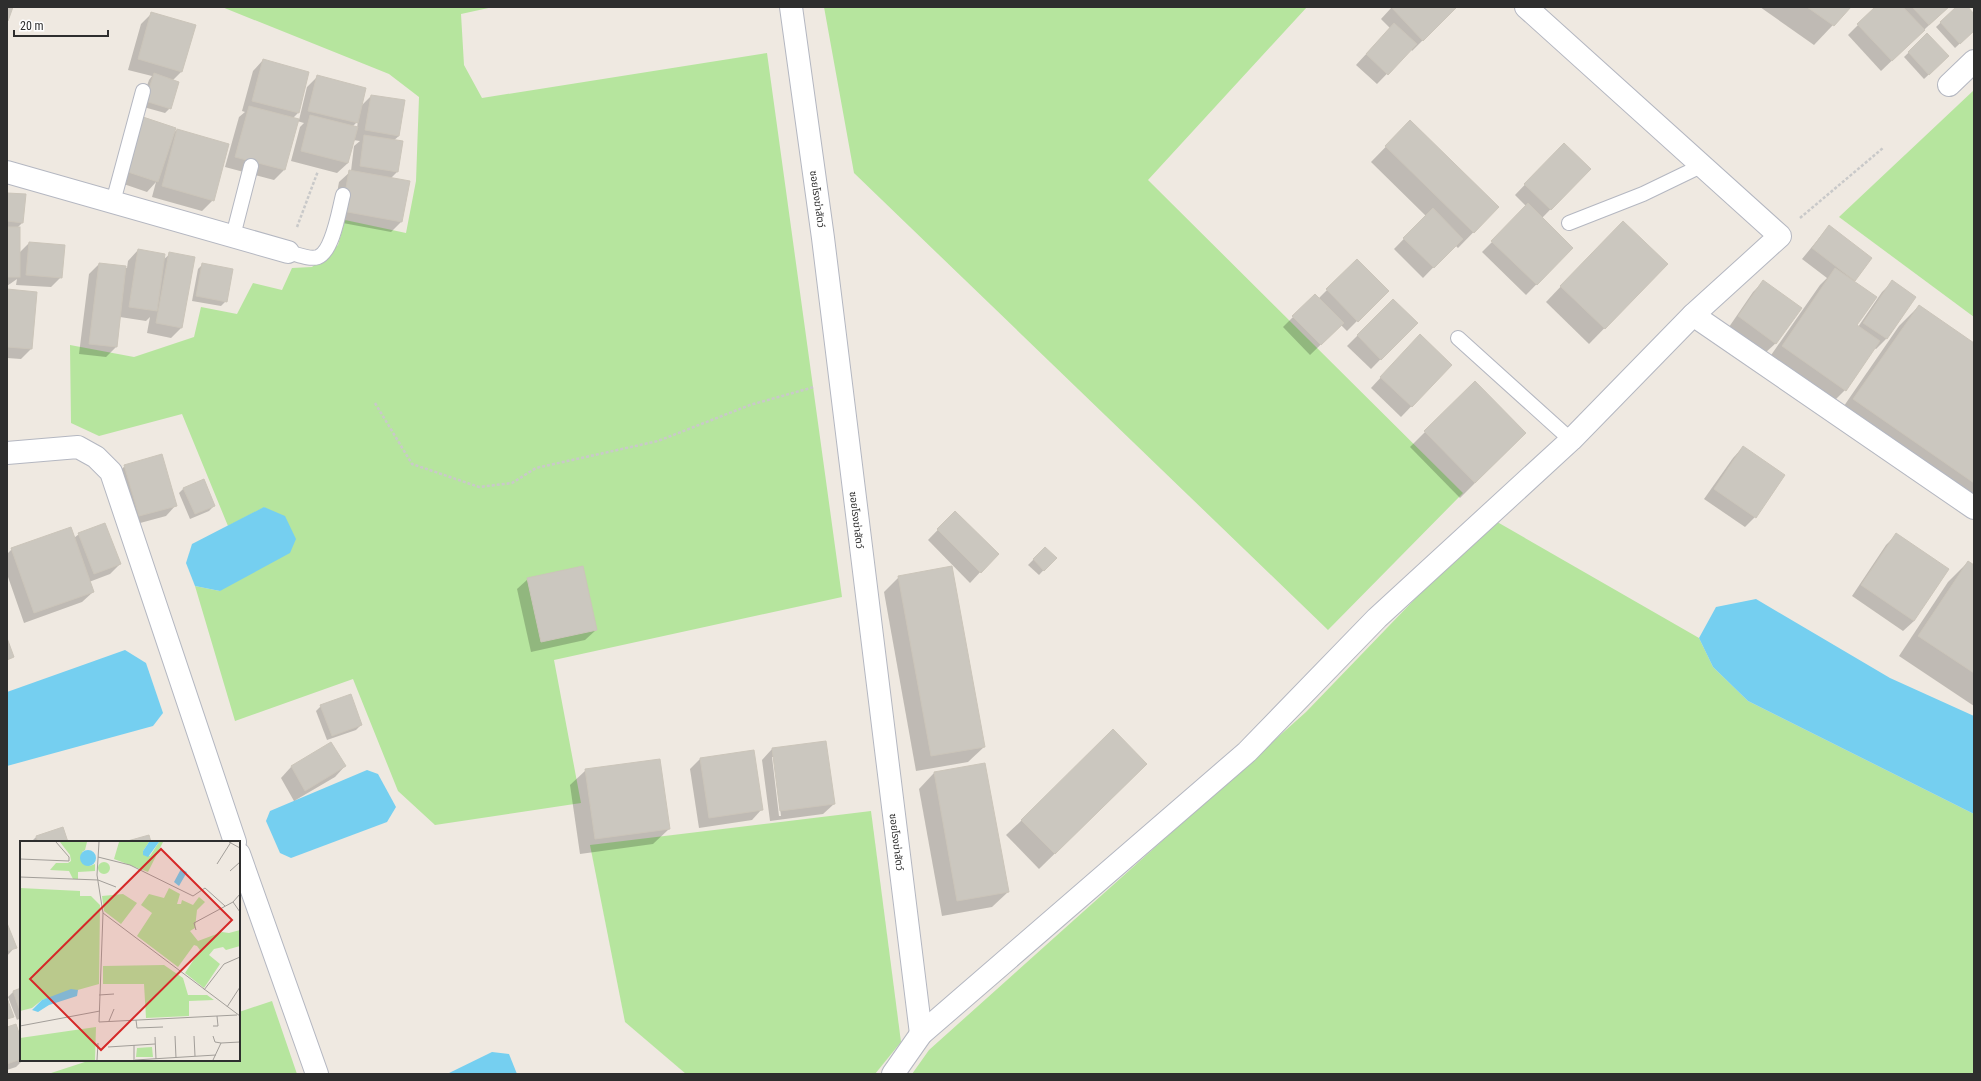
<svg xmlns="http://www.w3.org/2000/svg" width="1981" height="1081" font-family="'Roboto Condensed','Noto Sans Thai',sans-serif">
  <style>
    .green { fill: #b6e59e }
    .water { fill: #75cff0 }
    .shadow { fill: #0003; fill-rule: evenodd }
    .building { fill: #cbc7bf; stroke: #cbc5ba }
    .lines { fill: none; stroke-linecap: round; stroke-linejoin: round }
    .lane-casing { stroke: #b4b7c1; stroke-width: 16 }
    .street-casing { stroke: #b4b7c1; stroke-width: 24 }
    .path { stroke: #c9c9c9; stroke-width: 2.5; stroke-dasharray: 3 2; stroke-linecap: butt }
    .lane { stroke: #fff; stroke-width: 14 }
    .street { stroke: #fff; stroke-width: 22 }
    .labels { text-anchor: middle; stroke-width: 3.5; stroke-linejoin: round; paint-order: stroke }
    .street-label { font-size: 10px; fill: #2e2e2e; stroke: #fff }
    .inset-road { fill: none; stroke: #a29e99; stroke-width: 1 }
    .view { fill: #d62828; fill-opacity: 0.15; stroke: #d62828; stroke-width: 2 }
    .inset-edge { fill: none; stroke: #2e2e2e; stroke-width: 2 }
  </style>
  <rect width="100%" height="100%" fill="#efe9e1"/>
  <g class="green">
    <polygon points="222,7 493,7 461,14 464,65 482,98 767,53 842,597 554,660 581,803 435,825 398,791 353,679 235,721 195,586 220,591 265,507 228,526 182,414 99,436 71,423 70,345 134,357 194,337 201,307 237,314 253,283 282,290 292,268 312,267 338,245 345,220 406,233 416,181 419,97 389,74"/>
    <polygon points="824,7 1307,7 1148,180 1463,493 1328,630 854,173"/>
    <polygon points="1974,90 1974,317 1839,217"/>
    <polygon points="1492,519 1699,638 1713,667 1748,701 1974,814 1974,1074 912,1074 929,1050 1306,712"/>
    <polygon points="871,811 901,1042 875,1074 686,1074 625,1022 590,845"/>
    <polygon points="272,1001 297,1074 48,1074 91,1060 239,1060 239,1012"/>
  </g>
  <g class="water">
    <polygon points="264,507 285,516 296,539 290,553 220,591 195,586 186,563 192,544"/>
    <polygon points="1756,599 1890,678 1974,716 1974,814 1748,701 1713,667 1699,638 1716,607"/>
    <polygon points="125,650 146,663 163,713 153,726 7,766 7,692"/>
    <polygon points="367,770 378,774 396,807 387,822 291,858 280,853 266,821 270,811"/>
    <polygon points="492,1052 509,1054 517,1074 447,1074"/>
  </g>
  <g class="shadow">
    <polygon points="1392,7 1456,7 1412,51 1411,49 1377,84 1356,65 1390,28 1381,19"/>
    <polygon points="1760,7 1850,7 1814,45"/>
    <polygon points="1876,7 1948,7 1881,71 1848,35"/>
    <polygon points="1957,7 1967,7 1974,15 1974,30 1955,48 1936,27"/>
    <polygon points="152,13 182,71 172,81 170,108 165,113 140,106 149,80 152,76 128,70 141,24"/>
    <polygon points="1927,35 1943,61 1924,79 1904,57"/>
    <path d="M263 60 298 113 292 119 299 120 307 87 317 77 360 107 371 96 399 136 393 141 397 172 390 179 409 182 401 222 391 232 332 221 339 182 351 171 354 146 360 141 353 140 348 163 337 173 291 161 300 127 304 123 297 121 284 170 274 180 225 167 239 117 245 112 242 111 253 71ZM358 121 357 128 352 127Z"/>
    <polygon points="1410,122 1498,207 1458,248 1455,245 1423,278 1394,249 1426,216 1371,162"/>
    <polygon points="177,130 213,200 202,211 152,197 156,182 147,192 112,180"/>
    <polygon points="1564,144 1590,169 1542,218 1572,248 1526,295 1482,252 1527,207 1515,195"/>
    <polygon points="7,194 22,223 17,228 19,253 29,243 64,246 61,277 51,287 16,285 17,279 7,286 7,228 10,227 7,227"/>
    <polygon points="1829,226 1855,280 1853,282 1856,326 1858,327 1882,292 1892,282 1914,297 1886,339 1876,349 1874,348 1845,390 1830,405 1767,361 1820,285 1827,278 1802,259"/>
    <polygon points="1608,237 1667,264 1589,344 1546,302"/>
    <polygon points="138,250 163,260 170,254 182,327 171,338 147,333 150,317 146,321 120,317 116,347 106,357 79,354 89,274 99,264 127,268 128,261"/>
    <polygon points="1357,260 1387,291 1347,331 1341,325 1310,355 1283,327 1315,295 1318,299"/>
    <polygon points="203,264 226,301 221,306 192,301 198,269"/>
    <polygon points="1763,282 1776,343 1765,353 1729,327 1753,292"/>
    <polygon points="7,290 31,349 21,359 7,358"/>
    <polygon points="1393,300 1416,323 1371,369 1347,346"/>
    <polygon points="1919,306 1974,345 1974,516 1835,419 1899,326"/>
    <polygon points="1410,346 1451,365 1401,417 1371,388"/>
    <polygon points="1425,432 1525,433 1460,498 1410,447"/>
    <polygon points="1743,447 1755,517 1745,527 1704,499 1733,458"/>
    <polygon points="125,466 176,505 166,516 129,526 114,476"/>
    <polygon points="184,488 214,506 209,511 190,519 179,493"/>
    <polygon points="955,512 997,554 970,583 928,540"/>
    <polygon points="79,534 120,564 110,574 89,582 93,592 82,602 24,623 7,574 7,554 12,549 74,538"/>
    <polygon points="1896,535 1914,621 1903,631 1852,596 1886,545"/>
    <polygon points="1045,548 1055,558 1039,575 1028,565"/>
    <polygon points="1968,562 1974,566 1974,706 1899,656 1948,582"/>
    <polygon points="899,577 984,747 968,762 916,771 884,592"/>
    <polygon points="528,579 596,630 585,640 531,652 517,589"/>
    <polygon points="321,706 361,725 356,730 327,740 316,711"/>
    <polygon points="331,743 345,766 335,777 294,801 281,778 291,767"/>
    <path d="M825 743 834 804 823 814 770 821 762 760 772 749ZM772 757H774L781 816H779Z"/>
    <polygon points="753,751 762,809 752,820 699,828 690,769 700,759"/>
    <polygon points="586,770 669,829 653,844 580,854 570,785"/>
    <polygon points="934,773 1008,892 992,907 942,916 919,789"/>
    <polygon points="1131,779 1039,869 1006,835 1022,820"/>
    <polygon points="36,837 67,842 31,842"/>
    <polygon points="208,840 209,842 201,842"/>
    <polygon points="7,925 15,947 7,956"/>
    <polygon points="21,989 21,1018 17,1020 8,997 13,992"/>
    <polygon points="7,1028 21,1041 21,1060 23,1060 16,1067 7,1070"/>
  </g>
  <g class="building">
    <polygon points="7,7 13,7 8,21 7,21"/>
    <polygon points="1391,7 1457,7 1423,41"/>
    <polygon points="1807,7 1851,7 1834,26"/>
    <polygon points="1875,7 1903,7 1925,30 1892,61 1857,24"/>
    <polygon points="1912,7 1949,7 1929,25"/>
    <polygon points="1956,7 1968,7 1974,14 1974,31 1960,44 1940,22"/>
    <polygon points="151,12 196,25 182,72 138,59"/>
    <polygon points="1394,23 1417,44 1388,75 1366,54"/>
    <polygon points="1927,33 1949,56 1929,75 1908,52"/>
    <polygon points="263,59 309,72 299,113 252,101"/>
    <polygon points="154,73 179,82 171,109 145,101"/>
    <polygon points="317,75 366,88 358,123 308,111"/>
    <polygon points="371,95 405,100 399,136 365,130"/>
    <polygon points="249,106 299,119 285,170 235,157"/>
    <polygon points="310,115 358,127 348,163 301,151"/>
    <polygon points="140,116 176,128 158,182 122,170"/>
    <polygon points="1410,120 1499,207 1474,233 1385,146"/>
    <polygon points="177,129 229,144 214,201 162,186"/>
    <polygon points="364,135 403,141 398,172 360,166"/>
    <polygon points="1564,143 1591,169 1551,210 1524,184"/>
    <polygon points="349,170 410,181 402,222 342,211"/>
    <polygon points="7,193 26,194 23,223 7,221"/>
    <polygon points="1528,203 1573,248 1537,285 1491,241"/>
    <polygon points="1433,208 1463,239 1434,268 1403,238"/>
    <polygon points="1623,221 1668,264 1605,329 1560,286"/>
    <polygon points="1829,225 1872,258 1855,281 1812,248"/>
    <rect x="7" y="227" width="13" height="50"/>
    <polygon points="29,242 65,245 62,278 26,275"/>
    <polygon points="138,249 165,254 157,311 129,307"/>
    <polygon points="169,252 195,257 182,328 156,323"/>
    <polygon points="1357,259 1389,291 1358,322 1326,289"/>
    <polygon points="99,263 126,266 117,347 89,344"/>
    <polygon points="202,263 233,269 227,302 196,296"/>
    <polygon points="1835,268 1877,297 1857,325 1880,341 1846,391 1782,346"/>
    <polygon points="1763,280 1802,308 1776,344 1738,316"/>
    <polygon points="1892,280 1916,297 1887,339 1863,323"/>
    <polygon points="7,289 37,292 32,349 7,347"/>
    <polygon points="1315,294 1344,323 1321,345 1292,316"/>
    <polygon points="1393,299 1418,323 1381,360 1357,335"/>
    <polygon points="1919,305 1974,343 1974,483 1853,399"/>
    <polygon points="1420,334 1452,365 1412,407 1380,377"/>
    <polygon points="1475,381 1526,433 1475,483 1424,431"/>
    <polygon points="1743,446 1785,475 1756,518 1714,489"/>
    <polygon points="162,454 177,506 139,516 124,465"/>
    <polygon points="204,479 215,506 195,514 183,488"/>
    <polygon points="955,511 999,554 981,573 937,529"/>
    <polygon points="105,523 121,564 94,574 78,533"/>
    <polygon points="71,527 94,592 34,613 11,548"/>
    <polygon points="1896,533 1949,569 1914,621 1861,585"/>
    <polygon points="1045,547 1057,558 1044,571 1033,559"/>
    <polygon points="1968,561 1974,565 1974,673 1918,636"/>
    <polygon points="583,566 597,630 541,642 527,578"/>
    <polygon points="952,566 985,747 931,756 898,576"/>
    <polygon points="7,638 14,657 7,660"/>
    <polygon points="351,694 362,725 332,736 320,705"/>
    <polygon points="1113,729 1147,764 1055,854 1021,820"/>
    <polygon points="826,741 835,804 780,811 772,748"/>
    <polygon points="331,742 346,766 305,791 291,766"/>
    <polygon points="754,750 763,810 709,818 700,758"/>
    <polygon points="660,759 670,829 595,839 585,769"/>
    <polygon points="985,763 1009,892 957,901 934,772"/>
    <polygon points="63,827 68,842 38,842 36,836"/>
    <polygon points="149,835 151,842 124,842"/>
    <polygon points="7,923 17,948 7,951"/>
    <polygon points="21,988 21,1014 13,991"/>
    <polygon points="7,998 14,1017 7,1019"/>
    <polygon points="16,1024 21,1039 21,1059 7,1064 7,1027"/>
  </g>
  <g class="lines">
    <g class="lane-casing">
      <g id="lane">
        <polyline points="113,202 143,91"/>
        <polyline points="1569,223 1643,194 1701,166"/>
        <polyline points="233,236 251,166"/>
        <path d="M288 252C297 254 309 260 318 257 333 251 339 210 343 195"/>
        <polyline points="1458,338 1571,440"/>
      </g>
    </g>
    <g class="street-casing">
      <g id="street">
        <polyline points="791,7 823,238 921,1034"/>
        <polyline points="1949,85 1974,61"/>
        <polyline points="7,172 288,252"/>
        <polyline points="1693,315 1974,508"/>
        <polyline points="7,453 78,447 96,457 111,472 235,842"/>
        <polyline points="239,854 317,1074"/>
        <polyline points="893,1074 921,1034 1247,752 1377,618 1571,440 1693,315 1780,236 1526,7"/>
      </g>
    </g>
    <g class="path">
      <polyline points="1800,218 1883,148"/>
      <polyline points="297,227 318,171"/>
      <polyline points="375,403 412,464 479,487 512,483 536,468 658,441 750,405 814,387"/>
    </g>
    <use href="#lane" class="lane"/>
    <use href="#street" class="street"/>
  </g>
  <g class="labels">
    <g class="street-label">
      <text transform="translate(818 199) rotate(82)" y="4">ซอยโรงฆ่าสัตว์</text>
      <text transform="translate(857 520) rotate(83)" y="4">ซอยโรงฆ่าสัตว์</text>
      <text transform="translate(897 842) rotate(83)" y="4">ซอยโรงฆ่าสัตว์</text>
    </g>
  </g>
  <g transform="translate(20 841)">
    <rect width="220" height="220" fill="#efe9e1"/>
    <path d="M40 1H67L65 9 62 11 70 25 75 23V30L58 31V38H53L49 30 30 29 36 22H48L51 20 50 14ZM99 1H129L123 10 130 15 139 1H143L128 31 94 18ZM78 27a6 6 0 1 1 12 0a6 6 0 1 1-12 0ZM0 47 60 50V55H71L80 64 79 143 22 159 12 167 0 170ZM149 47 160 53 157 63H161L162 59 173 64 179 56 185 61 177 69 175 87 170 90 178 100 202 91 209 92 220 89V105L206 109 203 106 194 108 189 114 200 123 184 147 165 132 180 109 177 105 174 104 158 126 117 95 132 72 121 64 129 53 144 57ZM103 53 117 62 101 83 84 70 82 55ZM144 124 163 137 168 154H187L194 159 169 160V175L126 177 124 143H83V125ZM76 186 75 219H0V197ZM132 206 133 216H116L117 207Z" fill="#b6e59e"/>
    <path d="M129 1H139L128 16 123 14V10ZM60 17a8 8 0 1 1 16 0a8 8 0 1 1-16 0ZM161 28 167 31 159 45 154 41ZM51 148 58 149 57 155 29 164 18 171 12 169 22 159Z" fill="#75cff0"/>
    <path class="inset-road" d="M79 1 77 34 83 72 79 181 217 174M209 1 220 7M78 16 110 24 173 55 185 47 205 65M0 18 49 20V16L36 1M197 23 211 1M210 30 220 21M0 36 78 39 96 46M213 61 220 71M83 72 220 175M176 89 174 82 213 61 220 53M184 149 204 123 220 116M79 154 94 153M207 166 220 146M116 179 117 187 143 186M89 180 94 168M0 185 80 170M193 185H198L197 175M155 195 156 217M174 195 175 215M193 195 195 201 201 202M135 196 136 218M114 204V219M88 206 135 203M77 219 78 202M115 219 196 214M193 219 201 202 220 201"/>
    <path class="view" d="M141 8 212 79 81 209 10 138Z"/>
    <rect width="220" height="220" class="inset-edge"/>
  </g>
  <rect width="1981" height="1081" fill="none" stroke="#2e2e2e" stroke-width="16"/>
  <path d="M14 30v6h94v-6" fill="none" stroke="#2e2e2e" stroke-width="2"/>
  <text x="20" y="30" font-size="12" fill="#2e2e2e" stroke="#ffffff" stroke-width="3" paint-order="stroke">20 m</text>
</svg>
